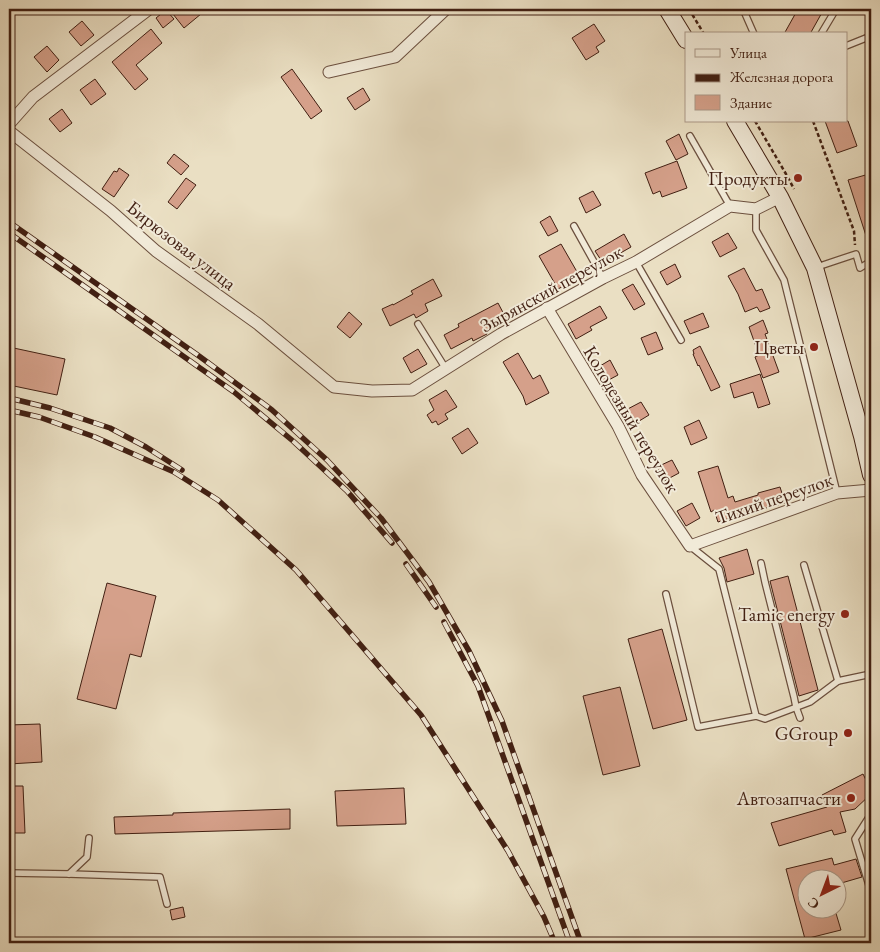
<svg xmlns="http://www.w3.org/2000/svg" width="880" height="952" font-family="'EB Garamond',serif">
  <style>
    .building { fill: #d5a08a; stroke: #411f12 }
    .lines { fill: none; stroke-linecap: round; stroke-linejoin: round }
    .lane-casing { stroke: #6b4f3e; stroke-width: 8 }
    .street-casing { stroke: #6b4f3e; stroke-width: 13 }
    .secondary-casing { stroke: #411f12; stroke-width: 18 }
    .path { stroke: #411f12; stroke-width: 2.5; stroke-dasharray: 4 2.5; stroke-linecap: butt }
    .lane { stroke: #f1ead8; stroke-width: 5.5 }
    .street { stroke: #f1ead8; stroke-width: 11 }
    .secondary { stroke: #f1ead8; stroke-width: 16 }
    .rail-casing { stroke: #411f12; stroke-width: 5.5 }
    .rail { stroke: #f1ead8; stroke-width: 4; stroke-dasharray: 11; stroke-linecap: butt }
    .poi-dot { fill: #8f2418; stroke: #f1ead8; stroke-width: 2 }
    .labels { text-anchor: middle; stroke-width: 4; stroke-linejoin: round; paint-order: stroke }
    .poi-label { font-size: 19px; fill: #411f12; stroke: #f1ead8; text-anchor: end }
    .street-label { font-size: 19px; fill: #411f12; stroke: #f1ead8 }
  </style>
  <rect width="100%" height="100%" fill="#eadfc3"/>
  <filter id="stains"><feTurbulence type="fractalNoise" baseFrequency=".004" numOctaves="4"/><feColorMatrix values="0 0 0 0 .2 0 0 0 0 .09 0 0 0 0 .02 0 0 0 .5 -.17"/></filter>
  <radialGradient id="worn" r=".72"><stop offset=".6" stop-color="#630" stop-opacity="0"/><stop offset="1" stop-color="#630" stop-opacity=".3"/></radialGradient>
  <g class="building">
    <polygon points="169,9 207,9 184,28"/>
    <polygon points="798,9 824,9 810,34 784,34"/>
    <polygon points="166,10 174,19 163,28 156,18"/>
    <polygon points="82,21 94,35 81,46 69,32"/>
    <polygon points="594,24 605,41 596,47 599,52 586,60 572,38"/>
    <polygon points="151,29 162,43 136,65 148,79 135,90 112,62"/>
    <polygon points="47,46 59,60 47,72 34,57"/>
    <polygon points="292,69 322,111 311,119 281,77"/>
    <polygon points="95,79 106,94 91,105 80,90"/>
    <polygon points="363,88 370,100 355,110 347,98"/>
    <polygon points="62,109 72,123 60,132 49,119"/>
    <polygon points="825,121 848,121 857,146 837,153"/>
    <polygon points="679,134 688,154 676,160 666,141"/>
    <polygon points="174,154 189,166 181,175 167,163"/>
    <polygon points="677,161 687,188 662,197 660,191 653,194 645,173"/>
    <polygon points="119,168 129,175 114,197 102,189 114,171 117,172"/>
    <polygon points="869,174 871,180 871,244 869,245 848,180"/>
    <polygon points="186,178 196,185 177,209 168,202"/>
    <polygon points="593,191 601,205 586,213 579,198"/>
    <polygon points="550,216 558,231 548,236 540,222"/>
    <polygon points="728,233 737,248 720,257 712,242"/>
    <polygon points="624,234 631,247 603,263 595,251"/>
    <polygon points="561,244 580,277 558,289 539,256"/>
    <polygon points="675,264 681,277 667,285 660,272"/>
    <polygon points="744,268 756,291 762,289 770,308 760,312 757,307 745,312 738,294 728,276"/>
    <polygon points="433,279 442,296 425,304 428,311 416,318 414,314 390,326 382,309 393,304 393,305 413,294 411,291"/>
    <polygon points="633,284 645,304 634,310 622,290"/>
    <polygon points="498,303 507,320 486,331 487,334 473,341 472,338 451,349 444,335 459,327 458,324"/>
    <polygon points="600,306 607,318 590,327 592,330 576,339 568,324"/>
    <polygon points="349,312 362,324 350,338 337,327"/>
    <polygon points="703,313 709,327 690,334 684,321"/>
    <polygon points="763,320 768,333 765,334 779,372 763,378 755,357 759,355 749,327"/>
    <polygon points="656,332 663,349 648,355 641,338"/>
    <polygon points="700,346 720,387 711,391 699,365 698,366 693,354 694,354 693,350"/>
    <polygon points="9,347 65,359 57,395 9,385"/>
    <polygon points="418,349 427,364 411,373 403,358"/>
    <polygon points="518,353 533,379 540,375 549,393 526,405 523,396 503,362"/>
    <polygon points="610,360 618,375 603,383 595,369"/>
    <polygon points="760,374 770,404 758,408 753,392 734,398 730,384"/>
    <polygon points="446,390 457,407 445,414 448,419 438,425 436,421 432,423 427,415 434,410 429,400"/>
    <polygon points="641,402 649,415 631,426 622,412"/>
    <polygon points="699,420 707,438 691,445 684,427"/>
    <polygon points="468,428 478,443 462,454 452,438"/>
    <polygon points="672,460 679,473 664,481 657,467"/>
    <polygon points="718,466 728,498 733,496 735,502 758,495 758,493 780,487 785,503 762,509 762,508 718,522 714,510 711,512 698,472"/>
    <polygon points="692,503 700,518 686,526 677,511"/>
    <polygon points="747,549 754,574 727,582 724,568 719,558"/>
    <polygon points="788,576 818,690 799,696 770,581"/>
    <polygon points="107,583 156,596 141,657 130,654 116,709 77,699"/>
    <polygon points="662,629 687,720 653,729 628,639"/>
    <polygon points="620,687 640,766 603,775 583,696"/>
    <polygon points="40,724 42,762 9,764 9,725"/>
    <polygon points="863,774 871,790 871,794 855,809 840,812 846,832 834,835 832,830 779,846 771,823 827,807 822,795"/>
    <polygon points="9,786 23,786 25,833 9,833"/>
    <polygon points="404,788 406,824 337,826 335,791"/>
    <polygon points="290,809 290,829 115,834 114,817 173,815 173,813"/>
    <polygon points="832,858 834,865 856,859 862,877 838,884 838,880 808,880 808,910 835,910 841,930 805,939 786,869"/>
    <polygon points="183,907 185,917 172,920 170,910"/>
  </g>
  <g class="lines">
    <g class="lane-casing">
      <g id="lane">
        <polyline points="743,9 754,34"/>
        <polyline points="821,34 836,9"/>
        <polyline points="846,46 871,36"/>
        <polyline points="690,136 730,206"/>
        <polyline points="756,209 756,230 784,280 837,493"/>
        <polyline points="574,226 603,278"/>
        <polyline points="636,262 681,340"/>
        <polyline points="817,267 856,254 860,268 871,261"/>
        <polyline points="418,324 446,369"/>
        <polyline points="690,546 719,569 756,716"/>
        <polyline points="761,563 765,582 794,697 796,707 800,718"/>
        <polyline points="804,565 838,681"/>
        <polyline points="666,594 698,727 756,716 765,719 810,702 838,681 871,674"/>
        <polyline points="871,814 855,839 871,892"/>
        <polyline points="9,873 69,874 160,877 167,904"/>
        <polyline points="69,874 87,857 89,838"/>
      </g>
    </g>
    <g class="street-casing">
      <g id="street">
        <polyline points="329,72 395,57 446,9"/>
        <polyline points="9,124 33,97 149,9"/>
        <polyline points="9,131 111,211 156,251 258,324 334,387 372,391 412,390 501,334 603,278 636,262 730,206 756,209 780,197"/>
        <polyline points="547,308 618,426 642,475 690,546 837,493 871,490"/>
      </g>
    </g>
    <g class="secondary-casing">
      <g id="secondary">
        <polyline points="667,9 686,40"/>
        <polyline points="735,121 780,197 815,268 862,436 871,475"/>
      </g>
    </g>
    <g class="path">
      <polyline points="689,9 704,34"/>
      <polyline points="755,121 786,174 794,189"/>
      <polyline points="813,121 854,231 855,245"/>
    </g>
    <use href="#lane" class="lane"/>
    <use href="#street" class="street"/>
    <use href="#secondary" class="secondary"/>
    <g class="rail-casing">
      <g id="rail">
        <polyline points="9,222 199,356 272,410 327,460 381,518 429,582 469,651 502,721 581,943"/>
        <polyline points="9,233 234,392 293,441 347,491 392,543"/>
        <polyline points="9,398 50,408 110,428 146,447 182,470"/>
        <polyline points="9,410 39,417 95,437 174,472 218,500 296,570 421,715 508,851 544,917 555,943"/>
        <polyline points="406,564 436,607"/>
        <polyline points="444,622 478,686 570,943"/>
      </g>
    </g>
    <use href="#rail" class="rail"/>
  </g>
  <g class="poi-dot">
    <circle cx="798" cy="178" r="5"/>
    <circle cx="814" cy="347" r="5"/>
    <circle cx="845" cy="614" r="5"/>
    <circle cx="848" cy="733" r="5"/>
    <circle cx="851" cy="798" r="5"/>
  </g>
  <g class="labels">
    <g class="poi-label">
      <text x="788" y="185">Продукты</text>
      <text x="804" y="354">Цветы</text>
      <text x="835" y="621">Tamic energy</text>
      <text x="838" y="740">GGroup</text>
      <text x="841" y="805">Автозапчасти</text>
    </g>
    <g class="street-label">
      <text transform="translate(182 245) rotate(38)" y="7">Бирюзовая улица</text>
      <text transform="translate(551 288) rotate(-29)" y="7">Зырянский переулок</text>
      <text transform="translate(632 419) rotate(59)" y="7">Колодезный переулок</text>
      <text transform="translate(774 498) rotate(-19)" y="7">Тихий переулок</text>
    </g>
  </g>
  <rect width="880" height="952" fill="none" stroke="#eadfc3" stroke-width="30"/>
  <rect x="10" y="10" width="860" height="932" fill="none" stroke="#411f12" stroke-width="2.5"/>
  <rect x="15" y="15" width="850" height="922" fill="none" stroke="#411f12"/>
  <rect x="685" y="32" width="162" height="90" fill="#f1ead8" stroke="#ab9989"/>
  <rect x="695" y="49" width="25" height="8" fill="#f1ead8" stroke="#ab9989"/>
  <text x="730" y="58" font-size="15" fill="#411f12">Улица</text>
  <rect x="695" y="74" width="25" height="8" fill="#411f12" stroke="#ab9989"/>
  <text x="730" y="82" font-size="15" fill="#411f12">Железная дорога</text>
  <rect x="695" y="95" width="25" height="15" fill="#d5a08a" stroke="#ab9989"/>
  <text x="730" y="108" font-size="15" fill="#411f12">Здание</text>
  <g transform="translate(822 894) rotate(222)"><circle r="24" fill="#f1ead8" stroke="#ab9989"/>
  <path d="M0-4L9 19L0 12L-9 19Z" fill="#8f2418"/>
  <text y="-8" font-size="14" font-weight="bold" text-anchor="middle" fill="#411f12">С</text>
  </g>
  <rect width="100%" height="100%" filter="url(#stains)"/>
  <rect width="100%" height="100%" fill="url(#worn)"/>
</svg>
